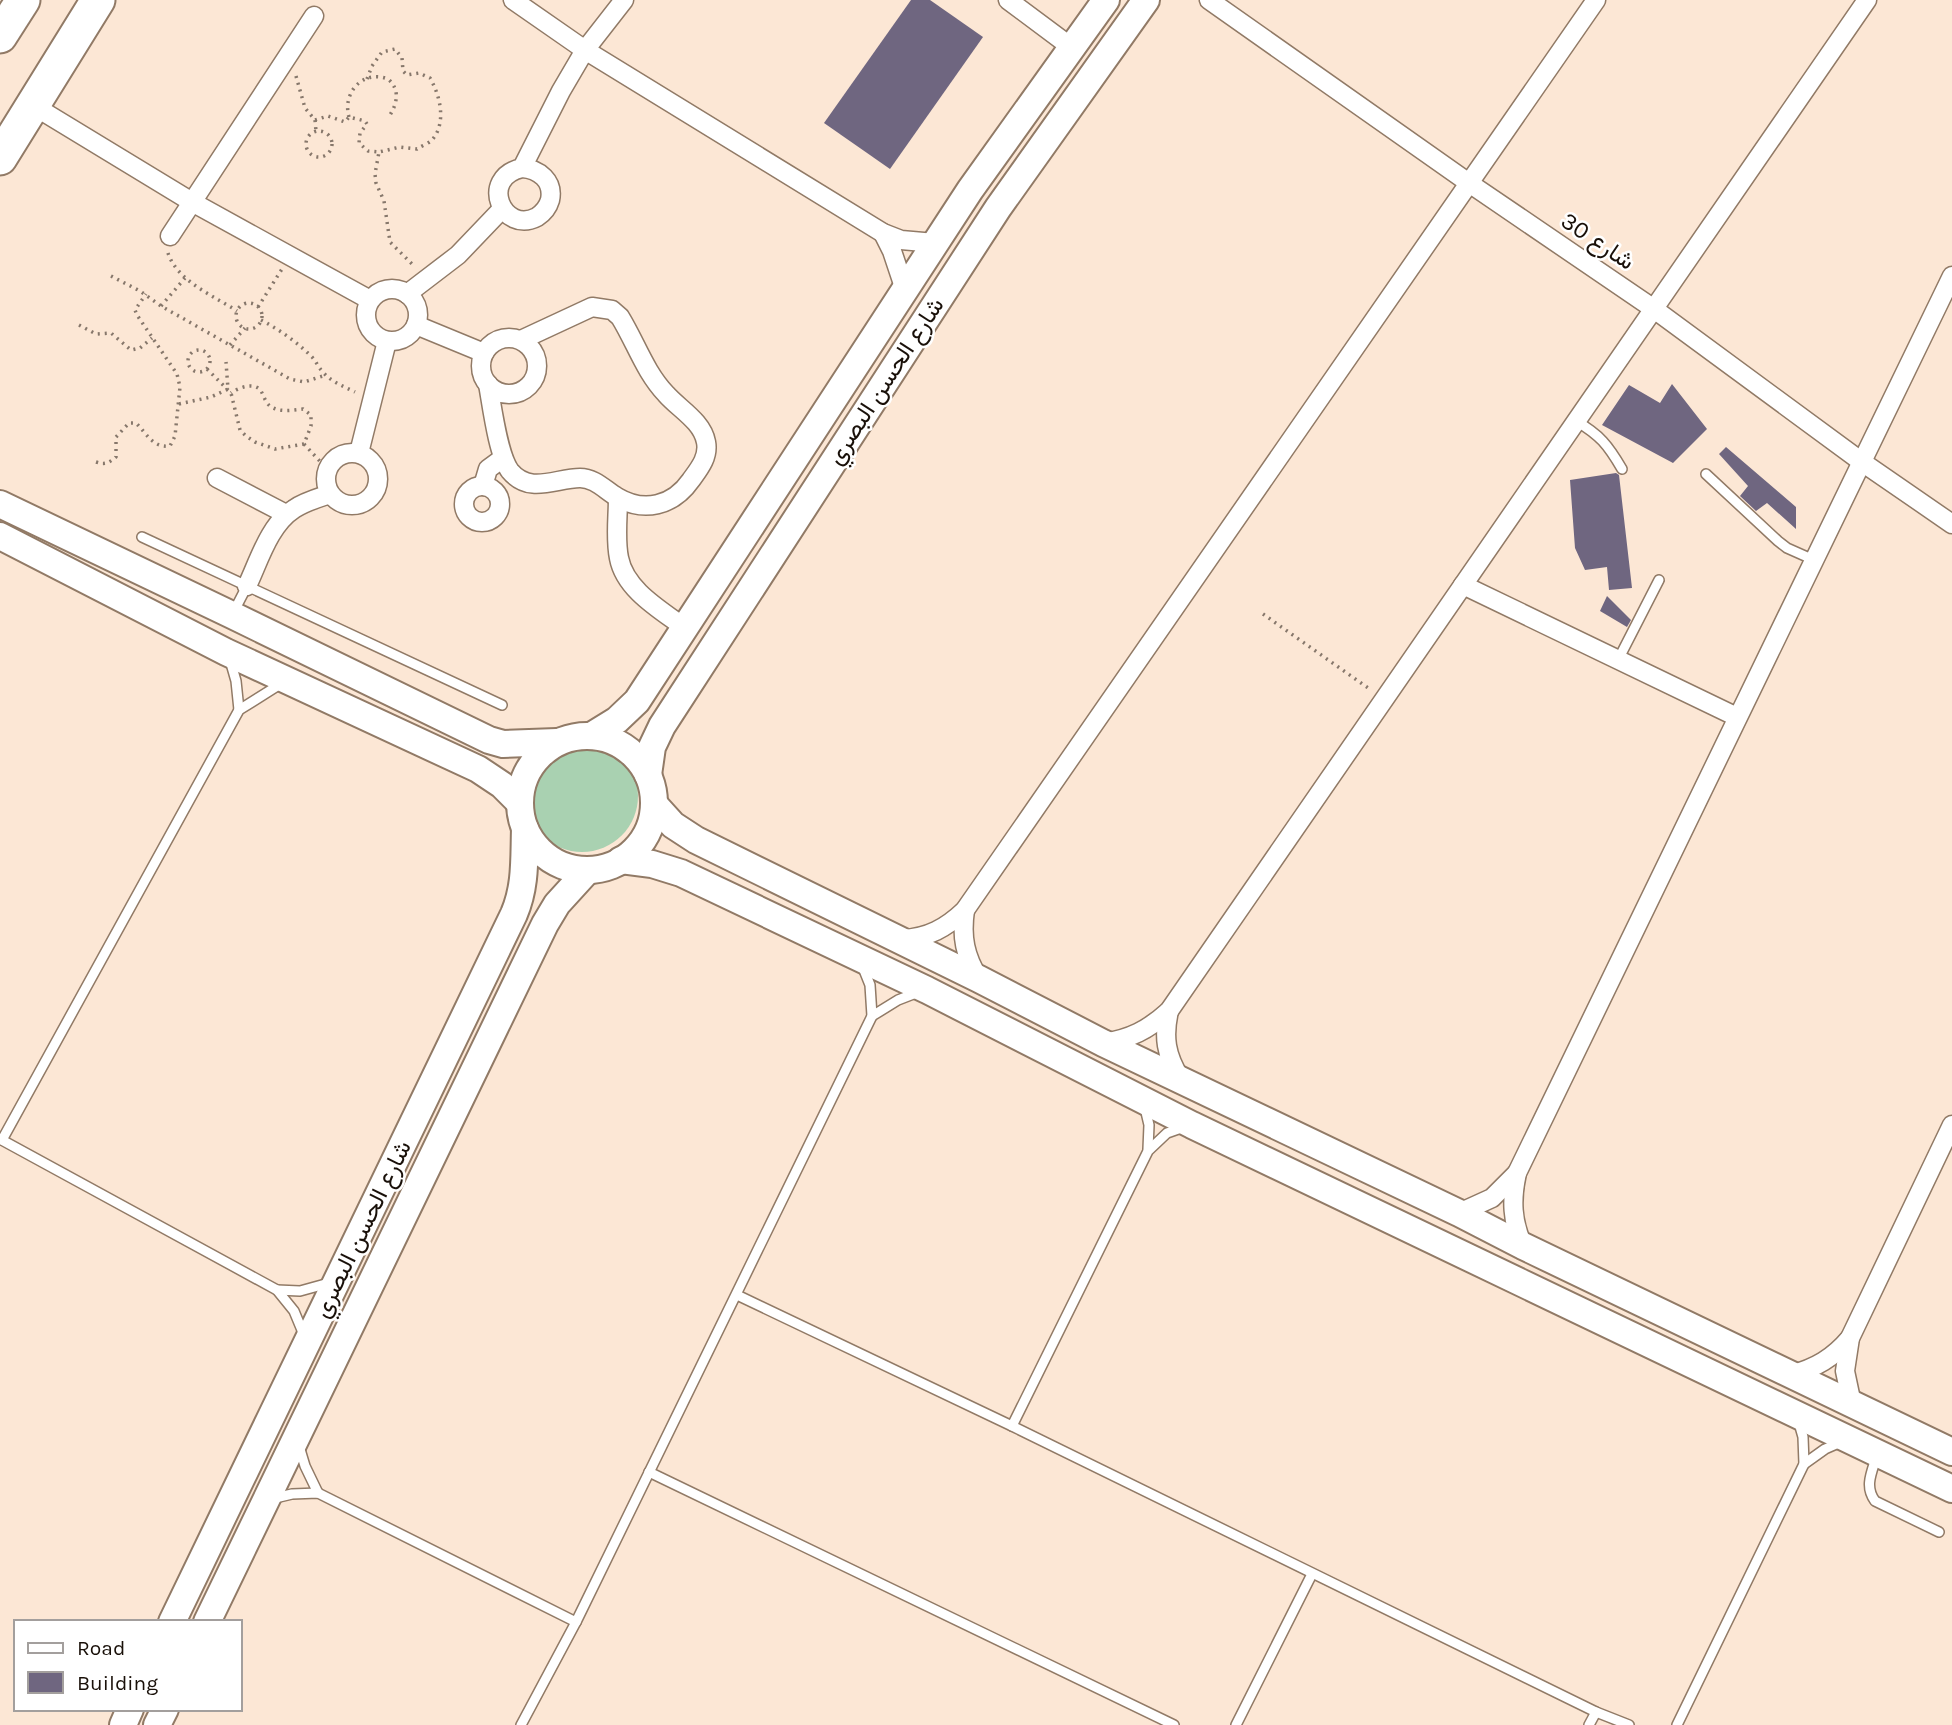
<svg xmlns="http://www.w3.org/2000/svg" width="1952" height="1725" font-family="Karla,Vazirmatn,sans-serif">
  <style>
    .green { fill: #a9d1b1 }
    .building { fill: #6f6680 }
    .lines { fill: none; stroke-linecap: round; stroke-linejoin: round }
    .lane-casing { stroke: #917a66; stroke-width: 12 }
    .street-casing { stroke: #917a66; stroke-width: 21 }
    .secondary-casing { stroke: #917a66; stroke-width: 30 }
    .highway-casing { stroke: #917a66; stroke-width: 37 }
    .path { stroke: #86776b; stroke-width: 3.5; stroke-dasharray: 2 5; stroke-linecap: butt }
    .lane { stroke: #fff; stroke-width: 9 }
    .street { stroke: #fff; stroke-width: 18 }
    .secondary { stroke: #fff; stroke-width: 26 }
    .highway { stroke: #fff; stroke-width: 33 }
    .labels { text-anchor: middle; stroke-width: 5; stroke-linejoin: round; paint-order: stroke }
    .street-label { font-size: 24px; fill: #191009; stroke: #fff }
  </style>
  <rect width="100%" height="100%" fill="#fce7d5"/>
  <circle class="green" cx="582" cy="796" r="56"/>
  <g class="building">
    <polygon points="911,0 930,0 983,37 890,169 824,123"/>
    <polygon points="1672,384 1707,429 1673,463 1602,425 1629,385 1660,403"/>
    <polygon points="1726,447 1796,507 1796,529 1767,503 1756,511 1740,496 1748,486 1719,454"/>
    <polygon points="1616,473 1619,475 1632,588 1609,590 1607,567 1585,570 1575,548 1570,480"/>
    <polygon points="1607,596 1631,620 1627,627 1600,611"/>
  </g>
  <g class="lines">
    <g class="lane-casing">
      <g id="lane">
        <path d="M1576 421C1600 435 1608 445 1622 469"/>
        <polyline points="1706,474 1778,541 1787,548 1814,560"/>
        <polyline points="142,537 502,705"/>
        <polyline points="233,613 247,586"/>
        <polyline points="230,660 236,681 239,710"/>
        <polyline points="1618,660 1659,580"/>
        <polyline points="872,1016 898,1000 916,993"/>
        <polyline points="1145,1108 1149,1125 1148,1149"/>
        <polyline points="0,1139 277,1290 294,1311 304,1335"/>
        <polyline points="2,1140 239,710 282,683"/>
        <polyline points="277,1290 300,1291 329,1283"/>
        <polyline points="737,1295 1012,1426 1596,1712 1629,1725"/>
        <polyline points="1012,1426 1148,1151 1167,1133 1184,1127"/>
        <polyline points="299,1446 305,1466 318,1493"/>
        <path d="M1877 1455C1872 1472 1864 1486 1875 1501L1939 1532"/>
        <polyline points="1804,1464 1825,1449 1841,1442"/>
        <polyline points="649,1472 1174,1725"/>
        <polyline points="271,1499 292,1494 318,1493 576,1622"/>
        <polyline points="521,1725 576,1622 872,1016 870,985 862,965"/>
        <polyline points="1236,1725 1312,1574"/>
        <polyline points="1589,1725 1596,1712"/>
        <polyline points="1677,1725 1804,1464 1803,1437 1799,1423"/>
      </g>
    </g>
    <g class="street-casing">
      <g id="street">
        <polyline points="513,0 585,50 883,233 901,240 935,243"/>
        <polyline points="1008,0 1071,47"/>
        <polyline points="1209,0 1469,183 1654,309 1862,462 1952,524"/>
        <polyline points="34,106 192,202 370,300"/>
        <path d="M522 168C539 169 554 181 550 200 548 207 543 213 537 217 503 235 478 178 522 168L561 91 585 50 624 0"/>
        <polyline points="883,233 892,251 905,290"/>
        <polyline points="170,236 314,16"/>
        <circle cx="392" cy="315" r="26"/>
        <polyline points="407,294 458,255 502,209"/>
        <polyline points="416,325 484,353"/>
        <circle cx="509" cy="366" r="28"/>
        <path d="M488 384C492 406 498 455 510 471 530 495 556 478 580 478 595 478 605 490 617 497 644 513 673 506 691 480 699 469 709 457 706 442 702 421 679 409 666 394 645 372 636 343 620 317L612 310 592 307 521 340"/>
        <circle cx="352" cy="479" r="26"/>
        <polyline points="359,453 387,341"/>
        <polyline points="217,478 286,514"/>
        <circle cx="482" cy="504" r="18"/>
        <polyline points="483,486 488,469 503,458"/>
        <path d="M618 498C618 517 615 539 619 558 625 590 661 610 685 628"/>
        <polyline points="1463,585 1737,717"/>
        <path d="M247 586C259 561 269 525 294 509 304 502 318 498 330 494"/>
        <path d="M965 910C961 937 965 956 979 979"/>
        <path d="M902 939C928 938 946 928 965 910L1596 0"/>
        <path d="M1169 1011C1163 1037 1166 1055 1180 1078"/>
        <path d="M1103 1043C1130 1039 1148 1030 1169 1011L1867 0"/>
        <polyline points="1459,1213 1492,1198 1517,1173"/>
        <path d="M1523 1246C1512 1221 1511 1200 1517 1173L1952 276"/>
        <path d="M1790 1375C1816 1368 1833 1358 1850 1338"/>
        <polyline points="1852,1404 1845,1371 1850,1338 1952,1125"/>
      </g>
    </g>
    <g class="secondary-casing">
      <g id="secondary">
        <polyline points="0,504 232,615 489,740 503,744 557,742"/>
        <polyline points="0,536 226,652 478,769 502,785 519,802"/>
        <polyline points="591,736 617,720 637,701 970,190 1106,0"/>
        <circle cx="587" cy="803" r="67"/>
        <polyline points="648,775 652,747 662,726 998,208 1146,0"/>
        <polyline points="654,804 673,825 696,840 979,979 1103,1043 1459,1213 1523,1246 1952,1452"/>
        <polyline points="621,860 652,864 681,873 927,990 1192,1125 1952,1489"/>
        <path d="M172 1622 514 914C526 886 524 859 525 829"/>
        <polyline points="207,1622 545,924 557,904 588,870"/>
        <polyline points="123,1725 130,1709"/>
        <polyline points="157,1725 165,1709"/>
      </g>
    </g>
    <g class="highway-casing">
      <g id="highway">
        <polyline points="0,36 23,0"/>
        <polyline points="0,158 98,0"/>
      </g>
    </g>
    <g class="path">
      <polyline points="296,76 305,108 315,120 316,131"/>
      <path d="M367 79 372 66 382 52 395 49 402 58 403 71 407 75 419 73 430 78C440 95 447 123 432 140 428 144 421 146 417 149L400 147 379 152"/>
      <path d="M349 117C342 93 363 69 388 79 401 90 397 105 388 118"/>
      <polyline points="315,120 328,116 345,122 349,117 365,121 367,124 360,133 359,143 368,151 379,152 375,174 376,183 384,201 390,242 415,267"/>
      <circle cx="319" cy="144" r="13"/>
      <path d="M168 253C177 281 214 296 237 311"/>
      <polyline points="111,276 140,291 161,306 290,379 304,382 326,375"/>
      <circle cx="249" cy="316" r="13"/>
      <polyline points="161,306 185,278"/>
      <polyline points="258,307 282,269"/>
      <path d="M261 320C280 330 297 342 312 357 316 361 318 367 322 371 331 382 343 386 355 392"/>
      <polyline points="79,325 96,334 111,333 131,350 140,348 152,338"/>
      <polyline points="230,345 245,328"/>
      <circle cx="199" cy="361" r="11"/>
      <path d="M207 369 231 393 240 430 246 436 255 442 275 449 304 444 311 426V415L303 409C292 410 279 413 270 406 265 402 264 396 261 391 255 382 239 387 231 393"/>
      <polyline points="179,404 211,397 228,389 226,362"/>
      <polyline points="304,444 327,469"/>
      <path d="M96 462C105 465 109 463 116 457V437L129 423H136C147 434 153 448 170 446L175 436 180 387 177 374 137 315 135 310 146 294"/>
      <polyline points="1263,614 1371,690"/>
    </g>
    <use href="#lane" class="lane"/>
    <use href="#street" class="street"/>
    <use href="#secondary" class="secondary"/>
    <use href="#highway" class="highway"/>
  </g>
  <g class="labels">
    <g class="street-label">
      <text transform="translate(1598 241) rotate(34)" y="8">شارع 30</text>
      <text transform="translate(885 381) rotate(-57)" y="8">شارع الحسن البصري</text>
      <text transform="translate(362 1229) rotate(-64)" y="8">شارع الحسن البصري</text>
    </g>
  </g>
  <rect x="14" y="1620" width="228" height="91" fill="#ffffff" stroke="#a39f9d" stroke-width="2"/>
  <rect x="28" y="1643" width="35" height="10" fill="#ffffff" stroke="#a39f9d" stroke-width="2"/>
  <text x="77" y="1655" font-size="21" fill="#191009">Road</text>
  <rect x="28" y="1672" width="35" height="21" fill="#6f6680" stroke="#a39f9d" stroke-width="2"/>
  <text x="77" y="1690" font-size="21" fill="#191009">Building</text>
</svg>
